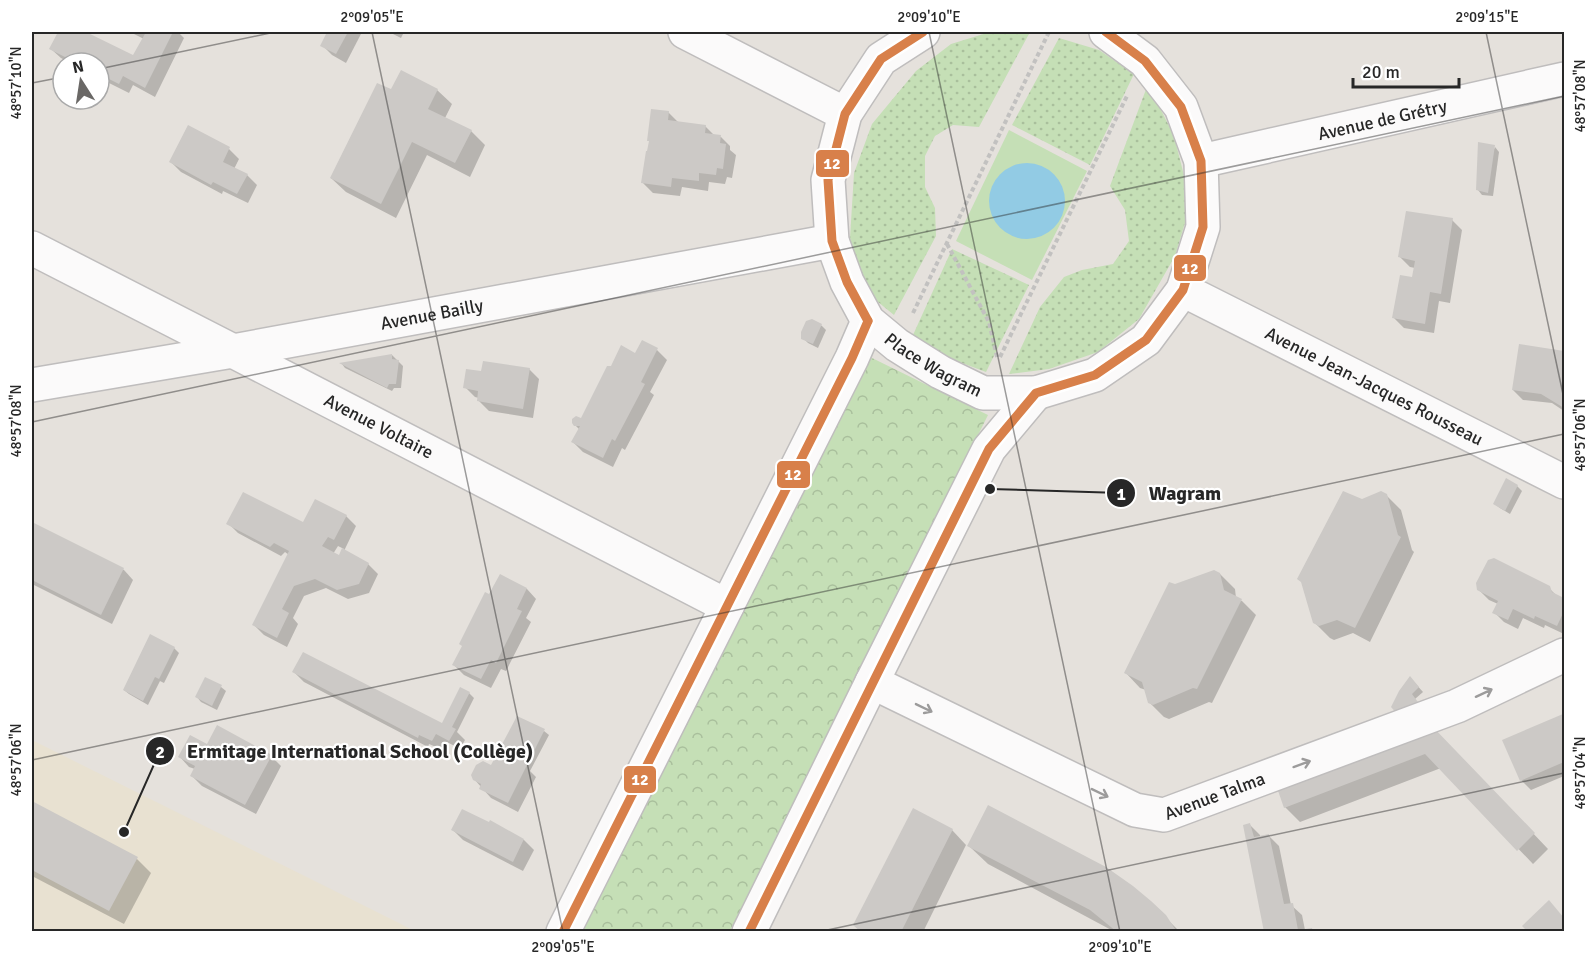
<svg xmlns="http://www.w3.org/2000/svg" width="1596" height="963" font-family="Signika,sans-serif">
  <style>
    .education { fill: #e8e1d1 }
    .grass { fill: url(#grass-dots) }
    .forest { fill: url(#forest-crowns) }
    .garden { fill: #c5dfb6 }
    .water { fill: #92cbe4 }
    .shadow { fill: #0003; fill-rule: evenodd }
    .building { fill: #ccc9c6 }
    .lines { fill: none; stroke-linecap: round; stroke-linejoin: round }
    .minor-casing { stroke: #bfbdbd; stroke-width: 36 }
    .path { stroke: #c2c1c0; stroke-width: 4; stroke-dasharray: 4.5 3; stroke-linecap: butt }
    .minor { stroke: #fbfafa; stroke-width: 33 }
    .bus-1-casing { stroke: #fff; stroke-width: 14 }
    .bus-1 { stroke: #d8804a; stroke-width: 9 }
    .oneway { stroke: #9c9b9b }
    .ticks { fill: none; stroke: #272727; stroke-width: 1.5; stroke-opacity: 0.45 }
    .labels { text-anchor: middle; stroke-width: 4.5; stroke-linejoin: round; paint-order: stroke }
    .street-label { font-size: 18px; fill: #272727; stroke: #fff }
    .leader { fill: none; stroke: #272727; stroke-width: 2 }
    .callout-dot { fill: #272727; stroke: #fff; stroke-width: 2 }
    .mark-label { font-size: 18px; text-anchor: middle; font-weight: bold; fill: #fff }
    .callout-label { font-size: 20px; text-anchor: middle; font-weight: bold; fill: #272727; stroke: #fff; stroke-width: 4.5; stroke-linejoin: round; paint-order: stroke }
    .line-badge { stroke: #fff; stroke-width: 2 }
    .badge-label { font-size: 16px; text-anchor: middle; font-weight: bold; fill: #fff }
    .neatline { fill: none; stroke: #272727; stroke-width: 2 }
    .ticks-label { font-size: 15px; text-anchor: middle; fill: #272727 }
  </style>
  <defs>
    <pattern id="grass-dots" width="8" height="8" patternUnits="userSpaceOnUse" patternTransform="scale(1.5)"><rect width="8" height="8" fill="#c5dfb6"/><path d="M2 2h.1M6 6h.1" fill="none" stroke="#a9bf9c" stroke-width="1.8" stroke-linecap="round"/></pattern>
    <pattern id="forest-crowns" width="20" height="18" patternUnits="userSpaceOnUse" patternTransform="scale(1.5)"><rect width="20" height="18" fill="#c5dfb6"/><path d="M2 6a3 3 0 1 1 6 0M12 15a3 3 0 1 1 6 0" fill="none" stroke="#a9bf9c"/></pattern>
  </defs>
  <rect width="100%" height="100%" fill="#e5e1dc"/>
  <polygon class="education" points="32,740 403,925 414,931 32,931"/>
  <g class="grass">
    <polygon points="990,32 1030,32 979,127 953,125 935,136 925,156 925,187 935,208 936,236 894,315 862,289 850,238 854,173 872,124 916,71 951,44"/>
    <polygon points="1059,38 1099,50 1134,74 1090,165 1012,125"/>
    <polygon points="1148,84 1174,136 1191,203 1175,256 1139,319 1098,352 1049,369 1009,374 1040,307 1064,277 1082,270 1113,264 1129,241 1125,210 1110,186"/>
    <polygon points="952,249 1029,285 986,372 946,357 913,335"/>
  </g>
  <polygon class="forest" points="870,357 988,415 730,931 578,932"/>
  <polygon class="garden" points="1009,130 1087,171 1032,280 956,241"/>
  <circle class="water" cx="1027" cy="201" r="38"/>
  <g class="shadow">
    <polygon points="60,32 83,32 134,57 144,39 130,32 180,32 179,33 184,38 155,97 133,85 129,93 99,78 99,63 70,63 61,58 51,49"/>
    <polygon points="329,32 362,32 346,63 332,55 322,45"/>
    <polygon points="389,32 404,32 401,38"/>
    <polygon points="437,90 452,104 445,118 471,131 485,145 470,177 427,155 396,218 346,192 331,178 392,91"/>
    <polygon points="668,112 678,122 705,126 715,136 721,137 730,146 730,150 736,155 732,178 727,177 725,184 709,182 708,191 682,187 680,196 653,193 643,183"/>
    <polygon points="189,127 229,149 239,159 234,169 247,175 257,185 248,203 223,191 222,194 181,172 171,162"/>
    <polygon points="1495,147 1499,152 1493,196 1482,195 1478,190"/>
    <polygon points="1452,220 1462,230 1450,303 1439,301 1434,333 1404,328 1394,318 1413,279 1415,268 1410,267 1400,257"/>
    <polygon points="812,320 822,326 826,330 818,348 808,343 803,338"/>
    <polygon points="1520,346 1564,353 1564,411 1552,403 1523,400 1513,390"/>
    <polygon points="657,350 667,360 650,392 654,395 625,450 622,448 613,467 583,452 573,442 580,430 573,423 581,420 612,367 635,355"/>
    <polygon points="392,355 403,366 401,388 394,388 392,391 345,368 342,364"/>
    <polygon points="529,369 539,379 533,418 489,411 479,401 479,398 475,397 465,387 482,372"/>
    <polygon points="1517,486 1522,491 1510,514 1500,508 1495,504"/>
    <polygon points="1386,495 1401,510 1412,550 1414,552 1370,642 1353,633 1334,640 1330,638 1315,623 1362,501"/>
    <path d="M316 501 346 516 356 526 344 551 368 564 378 574 369 593 348 599 326 588 304 596 293 618 298 624 287 647 264 635 254 625 289 555 285 552 281 556 238 533 228 523 304 524ZM338 546 344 549 340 557 333 554Z"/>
    <polygon points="34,525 124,570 133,580 112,624 32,584 32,530"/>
    <polygon points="1220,574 1235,589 1236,598 1242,601 1256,615 1212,703 1209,702 1169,719 1164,717 1149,702 1146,690 1140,688 1126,673 1175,585"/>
    <polygon points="500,576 527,589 536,599 526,618 531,622 506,671 501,669 491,688 464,675 454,665"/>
    <polygon points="1549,588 1558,597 1564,599 1564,634 1545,625 1544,628 1523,618 1518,629 1504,622 1494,612 1498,604 1489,600 1479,590"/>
    <polygon points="174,648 179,653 164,683 160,681 148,705 129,694 124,690"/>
    <polygon points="294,672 443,724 469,693 474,698 457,732 465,740 460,749 447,742 443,750 429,744 428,747 304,682"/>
    <polygon points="206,679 221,687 226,691 217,710 201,702 197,697"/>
    <polygon points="1415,683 1423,692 1415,699 1393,706"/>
    <polygon points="1563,716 1564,718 1564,776 1531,790 1521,780"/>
    <polygon points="544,731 549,735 530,771 536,777 518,812 491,798 474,779"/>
    <polygon points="1446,742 1548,849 1533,864 1441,768 1300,822 1285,807"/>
    <polygon points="208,746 271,756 281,766 256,814 202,786 192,776 195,769 189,767 180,757"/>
    <polygon points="32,803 137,859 151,873 124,924 32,876"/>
    <polygon points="1250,825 1260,835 1260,837 1269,836 1279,846 1291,905 1302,915 1305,930 1312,929 1314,932 1266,932"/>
    <polygon points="453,830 524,840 534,850 523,871 463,840"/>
    <polygon points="952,830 966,845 923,932 861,932"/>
    <polygon points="969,846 1150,902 1180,932 1115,932 988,864"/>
  </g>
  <g class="building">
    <polygon points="58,32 86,32 133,55 146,32 173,32 145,88 123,76 119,84 99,74 99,63 77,63 49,49"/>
    <polygon points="327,32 348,32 336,54 320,46"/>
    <polygon points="401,70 438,89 428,109 472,130 455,163 412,142 381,204 330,178 377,83 391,89"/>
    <polygon points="651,109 669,111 668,120 706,125 705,133 721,135 720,143 726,144 723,169 717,168 716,175 699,173 699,181 672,178 671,187 641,183 646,151 647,151 649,141 647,141"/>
    <polygon points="188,125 230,147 223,162 248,174 237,194 213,182 211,185 169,162"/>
    <polygon points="1478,142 1495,145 1488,193 1476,190"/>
    <polygon points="1406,211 1453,218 1441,294 1430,292 1425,324 1392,318 1400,275 1412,277 1415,261 1398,257"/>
    <polygon points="812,319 822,324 813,344 801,339 801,332 806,321"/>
    <polygon points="642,340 658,348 641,382 645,384 615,441 612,439 603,458 571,442 580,426 574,426 572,423 572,419 576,416 581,418 607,366 611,366 621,345 635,353"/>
    <polygon points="1519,344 1564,351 1564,408 1541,394 1512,390"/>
    <polygon points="392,354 392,359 399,360 396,384 389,384 387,388 339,363"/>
    <polygon points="483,361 530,368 523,409 477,401 478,391 463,388 466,369 481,371"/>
    <polygon points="1506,478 1518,485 1505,511 1493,504"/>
    <polygon points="1343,491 1362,499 1381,491 1387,494 1398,535 1401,537 1355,628 1337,620 1319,626 1313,623 1301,582 1297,579"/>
    <polygon points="243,492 303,522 315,499 347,515 334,540 328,537 322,546 339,555 342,548 369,563 359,584 337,590 315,579 294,586 282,609 289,613 277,638 252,625 289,551 274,543 270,547 226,524"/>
    <polygon points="34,523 124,568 101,615 32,580 32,527"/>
    <polygon points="1494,558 1550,586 1552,592 1564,598 1564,611 1557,626 1535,616 1534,619 1513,609 1508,620 1492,613 1498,601 1477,590 1476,583 1488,560"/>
    <polygon points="1214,570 1220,573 1224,590 1242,599 1197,689 1193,688 1153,705 1148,703 1142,682 1124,673 1169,582 1175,584"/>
    <polygon points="500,574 527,588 517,609 522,611 496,663 491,660 481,679 452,665 462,646 459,644 485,592 489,594"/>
    <polygon points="150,634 175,647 159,679 155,677 143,701 123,690"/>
    <polygon points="303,652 442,723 460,687 470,692 452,727 456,729 449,741 436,734 432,741 419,735 418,738 292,672"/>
    <polygon points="1410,676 1419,687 1412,694 1423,709 1401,718 1391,707 1399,691"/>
    <polygon points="205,677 222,685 212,706 195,697"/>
    <polygon points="1563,714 1564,718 1564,762 1520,781 1502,740"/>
    <polygon points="517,716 545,729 508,803 479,789 481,784 473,780 471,775 476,765 483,761 491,765"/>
    <polygon points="217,725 272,755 245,805 190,776 195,766 178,757 190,735 207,744"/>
    <polygon points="1431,725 1535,833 1517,851 1425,754 1284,808 1276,785"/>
    <polygon points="32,801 138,857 109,911 32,870"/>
    <polygon points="988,805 1106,867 1133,886 1151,901 1166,915 1177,932 1117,932 1090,910 967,846"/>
    <polygon points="913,808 953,829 901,932 861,932 853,925"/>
    <polygon points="462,809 489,822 490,820 524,839 513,862 451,830"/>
    <polygon points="1250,823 1254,837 1269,834 1284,904 1293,903 1298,930 1312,928 1313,932 1264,932 1243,825"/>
    <polygon points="1549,900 1564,918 1564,932 1528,932 1522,926"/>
  </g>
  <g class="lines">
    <g class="minor-casing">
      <g id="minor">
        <polyline points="685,32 845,114"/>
        <path id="s1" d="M923 32 881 59 845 114 828 180 832 241 847 282 868 321 897 345 940 372 983 393H1036L1095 375 1146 340 1183 290 1203 227 1201 161 1181 107 1145 61 1106 32"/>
        <path id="s2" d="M1201 161 1564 79"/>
        <path id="s3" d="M32 248 233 351 727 606"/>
        <path id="s4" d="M1183 290 1564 482"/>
        <path id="s5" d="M32 385 233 351 832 241"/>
        <path id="s6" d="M872 682 1135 810 1164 815 1457 706 1564 655"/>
        <polyline points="563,932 852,358 868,321"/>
        <polyline points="749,932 872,682 989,449 1036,393"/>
      </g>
    </g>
    <g class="path">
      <polyline points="947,244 989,322 997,357"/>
      <polyline points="913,313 1049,32"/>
      <polyline points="1000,357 1128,94"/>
    </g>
    <use href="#minor" class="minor"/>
    <g class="bus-1-casing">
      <g id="bus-1">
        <polyline points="868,321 847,282 832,241 828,180 845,114 881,59 923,32"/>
        <polyline points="563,932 852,358 868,321"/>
        <polyline points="749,932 989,449 1036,393 1095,375 1146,340 1183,290 1203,227 1201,161 1181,107 1145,61 1106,32"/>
      </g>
    </g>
    <use href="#bus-1" class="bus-1"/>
  </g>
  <defs><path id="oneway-shaft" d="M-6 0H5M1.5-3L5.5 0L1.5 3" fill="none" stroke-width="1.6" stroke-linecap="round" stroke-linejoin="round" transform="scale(1.5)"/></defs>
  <g class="oneway">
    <use href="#oneway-shaft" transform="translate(1484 693) rotate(-25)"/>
    <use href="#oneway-shaft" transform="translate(924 708) rotate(26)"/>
    <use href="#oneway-shaft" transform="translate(1302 764) rotate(-20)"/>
    <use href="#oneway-shaft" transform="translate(1100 793) rotate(26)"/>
  </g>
  <path class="ticks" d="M372 32 563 932M929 32 1120 932M1486 32 1564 399M99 69 275 32M32 83 63 77M32 422 1564 96M32 760 1564 434M818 932 1564 773"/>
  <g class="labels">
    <g class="street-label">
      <text dy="6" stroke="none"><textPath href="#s2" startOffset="186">Avenue de Grétry</textPath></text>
      <text dy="6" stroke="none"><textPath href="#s5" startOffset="406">Avenue Bailly</textPath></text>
      <text dy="6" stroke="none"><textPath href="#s1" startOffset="412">Place Wagram</textPath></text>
      <text dy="6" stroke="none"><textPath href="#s4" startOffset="214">Avenue Jean-Jacques Rousseau</textPath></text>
      <text dy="6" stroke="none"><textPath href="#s3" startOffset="390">Avenue Voltaire</textPath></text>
      <text dy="6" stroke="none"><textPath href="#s6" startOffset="376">Avenue Talma</textPath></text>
    </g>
  </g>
  <path class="leader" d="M990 489L1121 493M124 832L160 751"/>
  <g class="callout-dot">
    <circle cx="990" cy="489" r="6"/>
    <circle cx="124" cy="832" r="6"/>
    <circle cx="1121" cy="493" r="15"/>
    <circle cx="160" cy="751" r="15"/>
  </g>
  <g class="mark-label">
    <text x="1121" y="500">1</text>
    <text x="160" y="758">2</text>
  </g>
  <g class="callout-label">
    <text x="1185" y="500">Wagram</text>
    <text x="360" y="758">Ermitage International School (Collège)</text>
  </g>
  <g class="line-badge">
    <rect x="815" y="149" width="35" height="29" rx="6" fill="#d8804a"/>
    <rect x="1173" y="254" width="34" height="28" rx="6" fill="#d8804a"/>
    <rect x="776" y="460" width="35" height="29" rx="6" fill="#d8804a"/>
    <rect x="623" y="765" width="34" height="29" rx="6" fill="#d8804a"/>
  </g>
  <g class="badge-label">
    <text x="832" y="169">12</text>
    <text x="1190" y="274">12</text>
    <text x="793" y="480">12</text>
    <text x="640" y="785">12</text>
  </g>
  <rect width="1596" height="963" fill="none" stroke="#ffffff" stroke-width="66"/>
  <g transform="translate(81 81) rotate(348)"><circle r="28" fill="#ffffff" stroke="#a9a9a9" stroke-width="1.5"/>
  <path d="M0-4.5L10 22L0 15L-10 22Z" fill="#6a6866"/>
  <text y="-9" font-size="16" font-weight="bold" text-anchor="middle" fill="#272727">N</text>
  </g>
  <path d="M1353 78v9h106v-9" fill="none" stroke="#272727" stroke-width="3"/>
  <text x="1362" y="78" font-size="18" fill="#272727" stroke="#ffffff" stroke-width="4.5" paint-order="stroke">20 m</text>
  <rect x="33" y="33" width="1530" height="897" class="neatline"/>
  <g class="ticks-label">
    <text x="372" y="22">2°09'05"E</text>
    <text x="929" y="22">2°09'10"E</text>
    <text x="1487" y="22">2°09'15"E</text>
    <text transform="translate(16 83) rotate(-90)" y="5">48°57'10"N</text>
    <text transform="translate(1580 96) rotate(-90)" y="5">48°57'08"N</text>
    <text transform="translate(16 421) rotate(-90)" y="5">48°57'08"N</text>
    <text transform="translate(1580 435) rotate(-90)" y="5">48°57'06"N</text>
    <text transform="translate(16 760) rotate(-90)" y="5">48°57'06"N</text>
    <text transform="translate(1580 773) rotate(-90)" y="5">48°57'04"N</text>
    <text x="563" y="952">2°09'05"E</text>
    <text x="1120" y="952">2°09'10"E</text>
  </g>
</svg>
